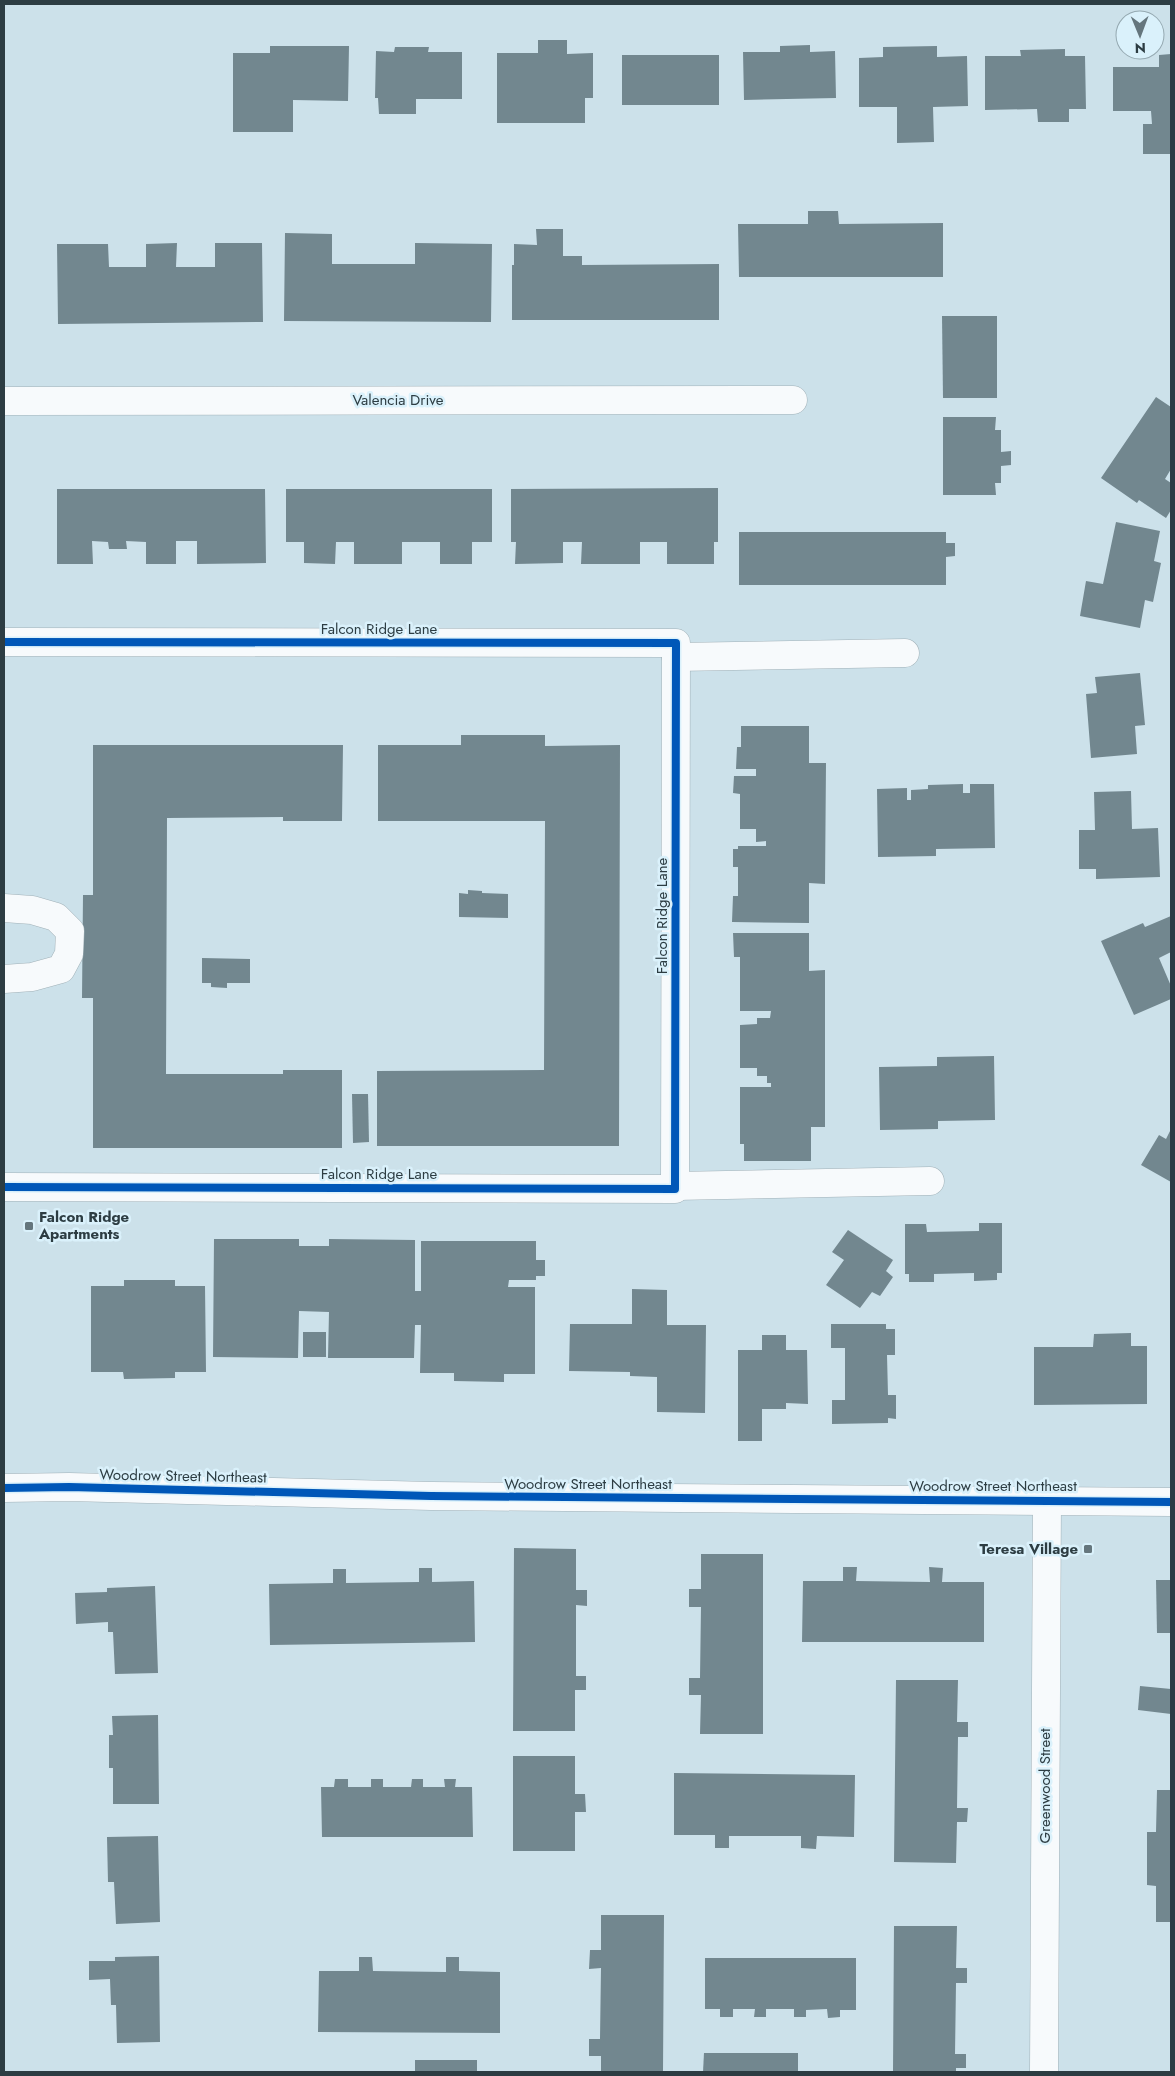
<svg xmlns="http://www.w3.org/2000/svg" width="1175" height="2076" font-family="Jost,sans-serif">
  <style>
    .building { fill: #72878f }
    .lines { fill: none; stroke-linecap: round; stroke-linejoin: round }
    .minor-casing { stroke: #a1b1b8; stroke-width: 29 }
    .minor { stroke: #f7fafc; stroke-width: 28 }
    .cycleway-casing { stroke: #daf1fb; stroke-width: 11 }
    .cycleway { stroke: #0057b8; stroke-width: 8 }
    .poi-dot { fill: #65767d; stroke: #daf1fb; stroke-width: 2 }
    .labels { text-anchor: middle; stroke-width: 5; stroke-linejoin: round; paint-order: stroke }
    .street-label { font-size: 15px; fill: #2d3d43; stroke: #daf1fb }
    .poi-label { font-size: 15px; font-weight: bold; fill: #2d3d43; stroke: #daf1fb; text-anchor: start }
  </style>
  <rect width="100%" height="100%" fill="#cce1ea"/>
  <g class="building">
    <polygon points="538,40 567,40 567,54 593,53 593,98 585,98 585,123 497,123 497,53 538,53"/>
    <polygon points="810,45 810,52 835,51 836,98 744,100 743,52 780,52 780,46"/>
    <polygon points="270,46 349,46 348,101 293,100 293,132 233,132 233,53 270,53"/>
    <polygon points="937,46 937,57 967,56 968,106 933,107 934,142 897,143 897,107 859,107 859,58 883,57 883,47"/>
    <polygon points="395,47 429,47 428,52 462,52 462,99 416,99 416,114 379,114 378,98 375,98 376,51 394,52"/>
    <polygon points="1065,49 1065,56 1085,56 1086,109 1069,109 1069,122 1038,122 1037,109 985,110 985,56 1021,56 1020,50"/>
    <polygon points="1171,54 1171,154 1143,154 1143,124 1152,124 1151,111 1113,111 1113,67 1159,67 1159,55"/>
    <rect x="622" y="55" width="97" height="50"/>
    <polygon points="808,211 838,211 839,224 943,223 943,277 739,277 738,224 808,224"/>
    <polygon points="536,229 563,229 563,256 582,256 582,265 719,264 719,320 512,320 512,265 514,265 514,244 537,245"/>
    <polygon points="285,233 332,234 332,264 415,264 415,243 492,244 491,322 284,321"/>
    <polygon points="177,243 176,267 215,267 215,243 262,243 263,322 58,324 57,244 108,244 109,267 146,267 146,244"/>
    <polygon points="942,316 997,316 997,398 943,398"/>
    <polygon points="1156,397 1171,407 1171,469 1165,479 1171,483 1171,510 1166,518 1139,500 1137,503 1101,478"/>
    <polygon points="943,417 996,417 995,430 1001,430 1001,452 1011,451 1011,465 1001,466 1001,483 995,483 996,495 943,495"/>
    <polygon points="718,488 718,542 714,542 714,564 667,564 667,542 640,542 640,564 581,564 582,542 563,542 563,563 515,564 516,542 511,542 511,489"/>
    <polygon points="57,489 265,489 266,563 197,564 197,541 176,541 176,564 146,564 146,542 126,541 127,549 109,549 108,542 92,541 93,564 57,564"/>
    <polygon points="286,489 492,489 492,542 472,542 472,564 440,564 440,542 402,542 402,564 354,564 354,542 336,542 335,564 304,563 304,542 286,542"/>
    <polygon points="1116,522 1160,531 1154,561 1161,563 1153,602 1145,600 1140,628 1080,616 1086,581 1103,584"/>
    <polygon points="739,532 946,532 946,543 955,543 955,556 946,557 946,585 739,585"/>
    <polygon points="1140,673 1145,725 1135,726 1137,754 1091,758 1086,694 1097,693 1095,677"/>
    <polygon points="741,726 809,726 809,763 826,763 825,884 809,883 809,923 732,922 733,896 738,896 738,867 733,867 733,849 738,849 738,846 766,846 766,841 756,842 756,829 740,829 740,794 733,793 734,776 756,776 756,769 736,769 737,747 741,747"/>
    <polygon points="461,735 545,735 545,746 620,745 619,1146 377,1146 377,1071 544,1070 545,821 378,821 378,745 461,745"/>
    <polygon points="93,745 343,745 342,821 283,821 283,817 167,818 166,1074 283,1074 283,1070 342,1070 342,1148 93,1148 93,998 82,998 83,895 93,895"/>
    <polygon points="963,784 963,793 970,793 970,784 994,784 995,848 936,849 936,856 878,857 877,789 907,788 907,800 911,800 911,790 928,789 928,785"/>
    <polygon points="1131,791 1132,829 1158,828 1160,877 1096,879 1096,869 1079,869 1079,830 1095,830 1094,792"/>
    <polygon points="468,890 482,891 482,893 508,894 508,918 459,917 459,893 468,894"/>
    <polygon points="1171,916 1171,952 1159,958 1171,986 1171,999 1134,1015 1101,941 1143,923 1145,927"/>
    <polygon points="733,933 809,933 809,971 825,970 825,1127 811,1127 811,1161 744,1161 744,1144 740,1144 740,1087 771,1087 771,1083 767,1083 767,1076 757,1076 757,1068 740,1068 740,1025 757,1024 757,1018 770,1018 771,1011 740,1011 740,957 734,957"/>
    <polygon points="202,958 250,959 250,983 227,983 227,988 211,987 211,983 202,983"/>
    <polygon points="994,1056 995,1120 938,1121 938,1129 880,1130 879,1067 937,1066 937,1057"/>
    <polygon points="352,1094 368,1094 369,1142 353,1143"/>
    <polygon points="1171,1129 1171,1182 1141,1165 1159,1135 1166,1139"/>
    <polygon points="979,1223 1002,1223 1002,1273 997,1273 997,1280 974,1281 974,1273 934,1274 934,1282 909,1282 909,1274 905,1274 905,1224 926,1224 927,1232 979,1231"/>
    <polygon points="848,1230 893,1260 886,1271 893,1277 880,1296 872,1292 860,1308 826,1285 844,1260 832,1252"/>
    <polygon points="214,1239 299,1239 299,1246 329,1246 329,1239 415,1240 415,1291 421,1291 421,1241 536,1241 536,1260 545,1260 545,1276 536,1276 536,1280 509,1280 508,1287 535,1287 535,1374 504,1374 504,1382 454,1381 454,1373 420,1373 421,1325 415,1325 414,1358 328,1358 329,1312 299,1311 298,1358 213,1357"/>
    <polygon points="124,1280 175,1280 175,1286 205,1286 206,1372 175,1372 175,1378 124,1379 123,1372 91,1372 91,1286 124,1286"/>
    <polygon points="632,1289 667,1290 667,1325 706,1325 705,1413 657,1412 657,1377 630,1376 630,1372 569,1371 570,1324 632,1324"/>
    <polygon points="831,1324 886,1324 886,1329 895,1329 895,1355 887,1355 888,1395 896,1395 896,1419 888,1418 888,1423 832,1424 832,1400 845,1400 845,1348 831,1348"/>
    <rect x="303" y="1332" width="23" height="25"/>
    <polygon points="1131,1333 1131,1346 1147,1346 1147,1404 1034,1405 1034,1347 1093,1347 1094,1334"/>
    <polygon points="762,1335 786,1335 786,1350 807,1350 808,1404 786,1403 786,1409 762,1409 762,1441 738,1441 738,1350 762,1350"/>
    <polygon points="514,1548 576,1549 576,1590 587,1590 587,1606 576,1605 576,1676 586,1676 586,1690 575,1690 575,1731 513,1731"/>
    <polygon points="701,1554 763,1554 763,1734 700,1734 701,1695 689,1695 689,1678 700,1678 701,1607 689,1607 689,1589 701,1589"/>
    <polygon points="843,1567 857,1567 856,1581 930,1582 929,1567 943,1568 942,1582 984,1582 984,1642 802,1642 803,1581 843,1581"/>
    <polygon points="419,1568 432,1568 432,1582 474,1581 475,1642 270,1645 269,1584 333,1583 333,1569 346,1569 346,1583 419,1582"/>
    <polygon points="1156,1580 1171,1580 1171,1633 1157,1633"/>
    <polygon points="155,1586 158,1673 115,1674 113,1632 108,1632 108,1622 76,1624 75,1593 107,1592 107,1588"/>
    <polygon points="896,1680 958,1680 957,1722 968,1722 968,1737 958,1737 957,1808 968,1808 967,1822 957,1822 956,1863 894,1862"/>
    <polygon points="1140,1686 1171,1689 1171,1714 1138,1710"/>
    <polygon points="158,1715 159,1804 113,1804 113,1768 109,1768 109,1735 113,1735 112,1716"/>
    <polygon points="513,1756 575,1756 575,1794 585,1794 586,1812 575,1812 575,1851 513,1851"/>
    <polygon points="674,1773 855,1775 854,1837 817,1836 816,1849 801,1848 801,1836 729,1836 729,1848 715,1848 715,1835 674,1835"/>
    <polygon points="335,1779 348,1779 348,1787 371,1787 371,1779 383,1779 383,1787 411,1787 412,1779 423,1779 423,1787 445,1787 444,1779 456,1779 455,1787 472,1787 473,1837 322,1837 321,1787 334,1787"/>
    <polygon points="1157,1790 1171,1790 1171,1922 1156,1922 1156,1886 1147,1885 1147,1832 1156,1832"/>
    <polygon points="158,1836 160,1922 116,1924 114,1882 108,1882 107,1837"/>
    <polygon points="601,1915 664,1915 663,2072 601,2072 601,2056 589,2056 589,2039 600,2039 601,1968 589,1969 590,1950 601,1950"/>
    <polygon points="894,1926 957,1926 956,1968 967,1968 967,1983 956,1983 955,2054 966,2054 966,2068 956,2068 956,2072 893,2072"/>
    <polygon points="159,1956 160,2042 117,2043 116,2005 111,2005 110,1979 89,1980 89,1961 115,1961 115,1957"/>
    <polygon points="359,1957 372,1957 373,1971 446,1972 446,1957 459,1957 459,1971 500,1972 500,2033 318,2032 319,1971 359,1971"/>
    <polygon points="705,1958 856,1958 856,2010 840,2010 840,2017 828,2018 827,2009 806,2010 806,2017 794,2017 794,2009 766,2009 766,2017 754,2017 755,2009 733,2009 733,2017 720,2017 720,2009 705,2009"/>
    <polygon points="704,2053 798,2053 798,2072 703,2072"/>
    <rect x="415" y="2060" width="62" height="12"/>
  </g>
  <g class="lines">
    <g class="minor-casing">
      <g id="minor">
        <polyline points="4,401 793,400"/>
        <polyline points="4,642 676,643 675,1189 4,1187"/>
        <polyline points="676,657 905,653"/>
        <polyline points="4,908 32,910 56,917 70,931 69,954 61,969 32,977 4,979"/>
        <polyline points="675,1186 930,1181"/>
        <polyline points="4,1488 69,1487 431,1496 1171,1502"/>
        <polyline points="1044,2072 1047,1500"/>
      </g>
    </g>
    <use href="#minor" class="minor"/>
    <g class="cycleway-casing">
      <g id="cycleway">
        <polyline points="4,642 676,643 675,1189 4,1187"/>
        <polyline points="4,1488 69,1487 431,1496 1171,1502"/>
      </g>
    </g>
    <use href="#cycleway" class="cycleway"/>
  </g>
  <g class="poi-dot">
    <rect x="24" y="1221" width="10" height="10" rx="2.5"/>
    <rect x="1083" y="1544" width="10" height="10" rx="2.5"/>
  </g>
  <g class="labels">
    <g class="street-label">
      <text x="398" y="405">Valencia Drive</text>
      <text x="379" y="634">Falcon Ridge Lane</text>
      <text transform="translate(662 916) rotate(-90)" y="5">Falcon Ridge Lane</text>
      <text x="379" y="1179">Falcon Ridge Lane</text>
      <text transform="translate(183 1476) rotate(1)" y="5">Woodrow Street Northeast</text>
      <text x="588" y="1489">Woodrow Street Northeast</text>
      <text x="993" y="1491">Woodrow Street Northeast</text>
      <text transform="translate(1045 1786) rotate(-90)" y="5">Greenwood Street</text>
    </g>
    <g class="poi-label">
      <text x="39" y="1222">Falcon Ridge<tspan x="39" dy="17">Apartments</tspan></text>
      <text x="1078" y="1554" text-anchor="end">Teresa Village</text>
    </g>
  </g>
  <rect width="1175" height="2076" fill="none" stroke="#2d3d43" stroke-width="10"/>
  <g transform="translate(1140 35) rotate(179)"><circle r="24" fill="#daf1fb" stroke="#95a9b1"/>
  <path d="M0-4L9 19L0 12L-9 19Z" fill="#65767d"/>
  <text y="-8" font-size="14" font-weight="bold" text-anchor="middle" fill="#2d3d43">N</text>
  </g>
</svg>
